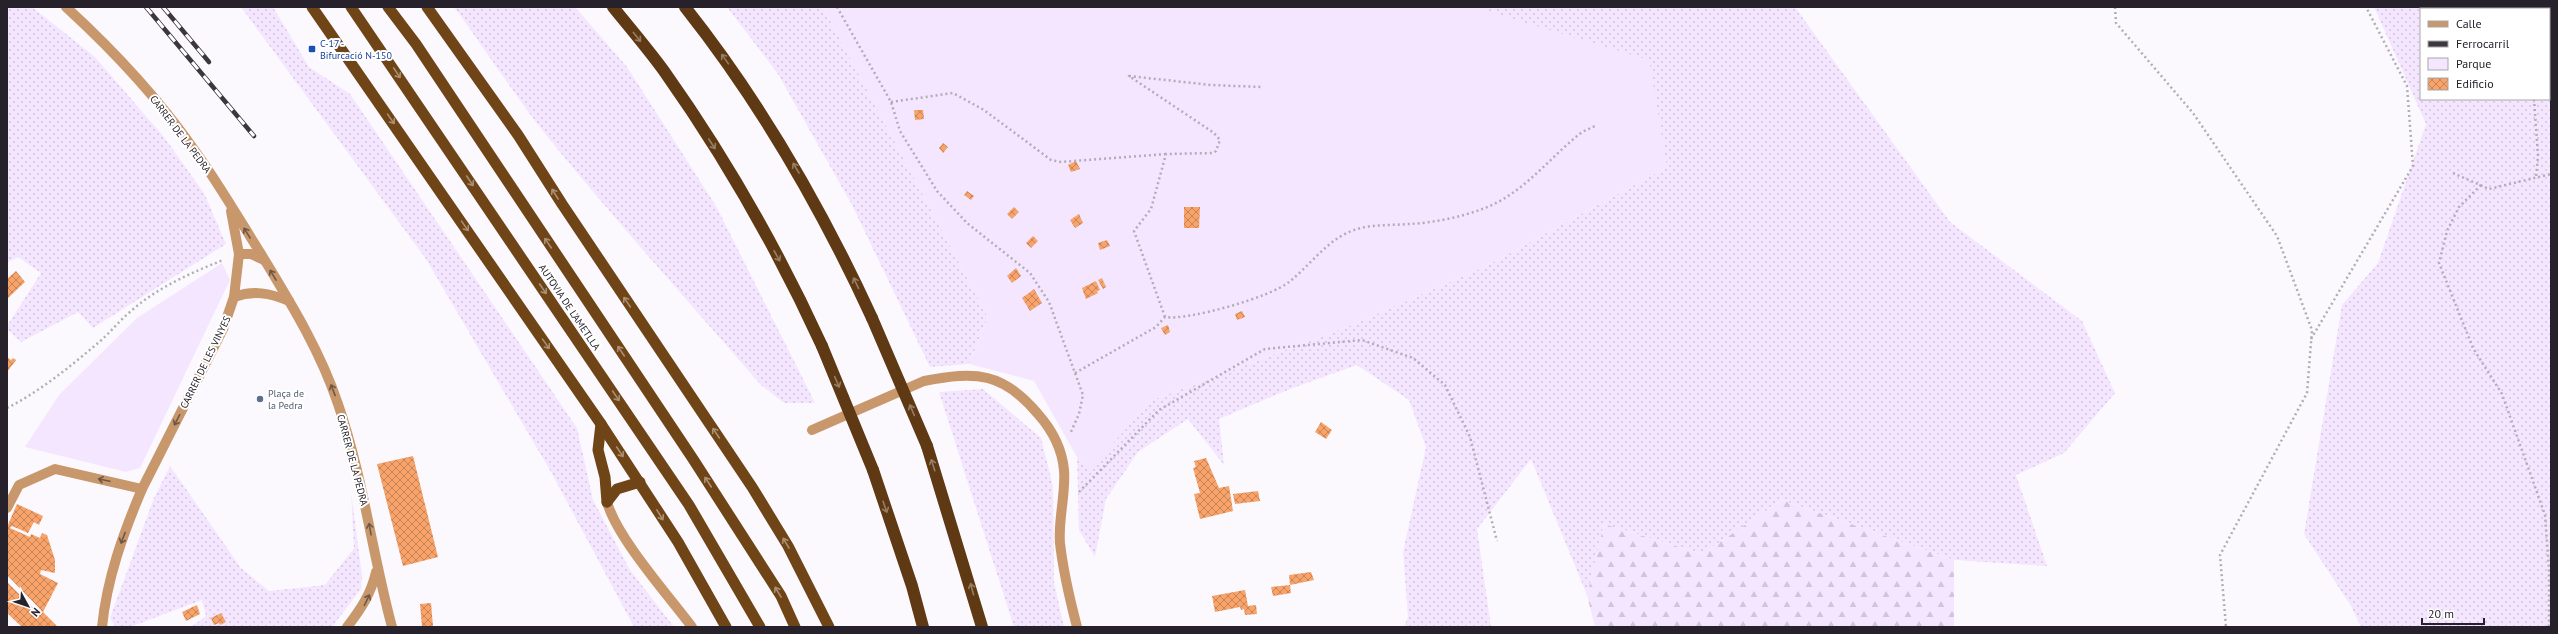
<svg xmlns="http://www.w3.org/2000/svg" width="2558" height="634" font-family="'PT Sans',sans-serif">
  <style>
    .grass { fill: url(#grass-dots); fill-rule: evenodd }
    .forest { fill: url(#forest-firs) }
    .green { fill: #f4e6ff }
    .building { fill: url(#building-cross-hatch) }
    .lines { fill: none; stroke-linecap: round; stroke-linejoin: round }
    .path { stroke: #b1adb4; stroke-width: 2.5; stroke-dasharray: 2 3; stroke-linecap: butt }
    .service { stroke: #c8986c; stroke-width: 10 }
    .minor { stroke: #c8986c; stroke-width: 10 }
    .trunk { stroke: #6f4416; stroke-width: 11 }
    .motorway { stroke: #5e3913; stroke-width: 12 }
    .rail-casing { stroke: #3c373f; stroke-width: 4.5 }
    .rail { stroke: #fff; stroke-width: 3; stroke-dasharray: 9; stroke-linecap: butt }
    .motorway-bridge { stroke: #5e3913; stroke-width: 12 }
    .oneway { stroke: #967e66 }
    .oneway2 { stroke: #a98f73 }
    .oneway3 { stroke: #6f5748 }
    .transit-dot { fill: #1a4fb4; stroke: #fff; stroke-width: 1.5 }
    .service-dot { fill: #5c6f8a; stroke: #fff; stroke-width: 1.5 }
    .labels { text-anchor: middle; stroke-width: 4; stroke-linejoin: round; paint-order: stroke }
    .transit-label { font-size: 10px; fill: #164399; stroke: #fff; text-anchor: start }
    .street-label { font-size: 10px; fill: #26212a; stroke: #fff }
    .service-label { font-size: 10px; fill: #4e5e75; stroke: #fff; text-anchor: start }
  </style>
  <defs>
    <pattern id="grass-dots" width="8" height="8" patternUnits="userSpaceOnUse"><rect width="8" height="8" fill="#f4e6ff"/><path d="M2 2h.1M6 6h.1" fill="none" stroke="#d1c5db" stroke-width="1.8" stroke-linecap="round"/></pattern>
    <pattern id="forest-firs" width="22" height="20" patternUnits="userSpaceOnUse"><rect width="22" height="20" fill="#f4e6ff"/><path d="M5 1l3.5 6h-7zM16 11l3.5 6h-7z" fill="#d1c5db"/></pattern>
    <pattern id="building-cross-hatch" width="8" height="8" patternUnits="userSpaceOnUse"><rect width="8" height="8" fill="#f7a36a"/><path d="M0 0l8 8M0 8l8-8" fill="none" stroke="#c88457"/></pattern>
  </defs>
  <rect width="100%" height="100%" fill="#fcf9fe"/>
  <g class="grass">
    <polygon points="7,7 32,7 95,57 164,137 204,193 226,244 93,328 78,312 21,342 7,329 7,326 41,273 18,257 7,263"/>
    <polygon points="241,7 273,7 309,67 350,94 577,428 593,500 630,570 674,627 634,627 551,472 426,259"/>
    <path d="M454 7H575L627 67 716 206 815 403H784L761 385C689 302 615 220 546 135 513 93 485 49 454 7Z"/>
    <polygon points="727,7 823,7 988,317 969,364 930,367 852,205 778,74"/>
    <polygon points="1474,7 1795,7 1950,222 2082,321 2115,393 2064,453 2016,475 2047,566 1954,560 1782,500 1702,554 1604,524 1587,595 1531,459 1477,529 1491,627 1404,627 1408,617 1403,552 1426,447 1409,400 1357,365 1290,389 1219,419 1224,465 1188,419 1138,452 1106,499 1095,557 1079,530 1077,457 1091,468 1150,401 1354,324 1488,265 1667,167 1511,20"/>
    <path d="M2374 7H2551V627H2361L2351 606 2304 534 2342 305 2378 263 2426 124ZM2421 9H2549V99H2421Z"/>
    <polygon points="983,389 1041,438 1053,486 1054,582 1064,627 1014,627 939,392"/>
    <polygon points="170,466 241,568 269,591 325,585 354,548 351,492 362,576 361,589 332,627 191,627 206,616 202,600 130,627 115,627 110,618 154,498"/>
  </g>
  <polygon class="forest" points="1782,500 1954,560 1954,627 1595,627 1587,595 1604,524 1702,554"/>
  <g class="green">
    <polygon points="823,7 1474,7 1649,60 1667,167 1488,265 1354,324 1150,401 1091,469 1077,457 1034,381 969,364 988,317"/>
    <polygon points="222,263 230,280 140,468 126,472 25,447 59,395 137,318"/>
  </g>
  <g class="building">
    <polygon points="914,110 923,110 924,119 915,120"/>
    <polygon points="943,143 948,147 943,153 939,148"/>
    <polygon points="1076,161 1080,169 1071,172 1068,165"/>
    <polygon points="967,191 974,196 971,200 964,195"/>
    <polygon points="1014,207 1019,212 1012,219 1007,214"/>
    <polygon points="1184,207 1200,207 1199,228 1184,228"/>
    <polygon points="1079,214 1083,223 1075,228 1070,220"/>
    <polygon points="1033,236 1038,241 1031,248 1026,243"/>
    <polygon points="1107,240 1110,246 1100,250 1098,243"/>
    <polygon points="1016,268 1021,276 1012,283 1007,276"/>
    <polygon points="16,271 25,282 7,299 7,279"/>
    <polygon points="1102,278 1106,287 1103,289 1098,280"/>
    <polygon points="1096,281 1100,290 1097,291 1098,293 1086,299 1082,288"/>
    <polygon points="1034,289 1042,303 1030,311 1022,298"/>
    <polygon points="1242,311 1245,317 1237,320 1235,314"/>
    <polygon points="1168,325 1170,332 1165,335 1161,328"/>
    <polygon points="7,357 11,360 13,358 16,360 7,372"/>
    <polygon points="1321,422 1332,430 1326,439 1315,432"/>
    <polygon points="413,456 438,557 403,566 377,464"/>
    <polygon points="1206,458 1219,488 1229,486 1233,511 1200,519 1194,494 1200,493 1193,468 1196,467 1194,461"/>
    <polygon points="1258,491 1260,501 1235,504 1233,494"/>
    <polygon points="17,504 43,516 39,525 34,522 28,533 12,526 10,528 30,537 31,534 40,538 42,533 47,535 55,560 55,573 41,570 40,574 58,583 43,612 58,627 22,627 8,614 7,615 7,582 38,613 41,610 7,575 7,527"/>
    <polygon points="1311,572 1314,580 1290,585 1291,593 1273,596 1271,587 1290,585 1289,575"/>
    <polygon points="1245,590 1248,606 1256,605 1257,614 1245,615 1244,609 1241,610 1240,607 1215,612 1212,596"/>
    <polygon points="431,603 433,626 422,627 420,604"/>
    <polygon points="197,605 200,614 186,621 182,612"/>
    <polygon points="221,613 226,622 220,625 219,623 214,625 211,618"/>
  </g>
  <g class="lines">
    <g class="path">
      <polyline points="837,7 891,102 900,131 937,191 967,223 1030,273 1049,302 1083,395 1079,414 1070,434"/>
      <polyline points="2115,7 2116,23 2193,113 2277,236 2312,330 2307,393 2220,555 2226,627"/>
      <polyline points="2549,40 2551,34"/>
      <polyline points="2534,99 2538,156 2536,178"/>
      <polyline points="891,102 953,93 984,110 1051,160 1061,162 1166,154"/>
      <polyline points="2453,173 2489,189 2551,174"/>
      <polyline points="2481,185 2459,207 2447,231 2439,263 2473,348 2502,394 2545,515 2549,569 2549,627"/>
      <polyline points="1165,317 1134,231 1151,209 1166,154 1213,153 1216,151 1220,140 1214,133 1129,76 1211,85 1262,87"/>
      <polyline points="2311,339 2413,166 2407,86 2366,7"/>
      <path d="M1075 373 1156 327 1165 317C1187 321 1271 297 1289 282 1307 268 1323 246 1343 235 1364 223 1386 226 1408 224 1433 223 1462 217 1485 208 1524 193 1550 157 1582 132L1595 126"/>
      <path d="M7 408C39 392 71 366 98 343 110 333 119 321 131 311 158 287 191 273 223 260"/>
      <polyline points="1079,492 1159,410 1265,349 1362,340 1413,358 1445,385 1470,437 1497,541"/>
    </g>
    <g class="service">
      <path d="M812 430 924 381C976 371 1003 372 1038 414 1053 431 1062 448 1064 470 1066 494 1058 519 1060 543 1063 571 1070 600 1077 627"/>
      <path d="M607 502C617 538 668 595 692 627"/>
    </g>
    <g class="minor">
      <path d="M66 7C114 51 158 98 195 151 219 184 239 219 261 254 290 302 320 350 338 404 363 476 372 553 392 627"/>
      <polyline points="239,254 251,254 264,260"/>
      <path d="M234 297C253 290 270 293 289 301"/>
      <polyline points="7,508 19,485 55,469 142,489"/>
      <path d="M102 627C107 578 123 534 142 489L223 329 234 297 239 254 231 211"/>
      <path d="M347 627C361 609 371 594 376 572"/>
    </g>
    <g class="trunk">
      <polyline points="312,7 601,424 678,542 726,627"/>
      <polyline points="351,7 689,505 760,627"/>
      <polyline points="388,7 416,44 693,459 781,596 795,627"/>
      <polyline points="427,7 518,135 562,204 752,487 788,546 829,627"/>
      <polyline points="601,424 598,450 605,477 607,502"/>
      <polyline points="607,502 617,489 640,482"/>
    </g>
    <g class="motorway">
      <path d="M613 7C630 28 648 49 664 71 725 157 778 250 822 346"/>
      <path d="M685 7C761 103 821 207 872 318"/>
      <polyline points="927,446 982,627"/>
      <polyline points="873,470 912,586 923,627"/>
    </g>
    <g class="rail-casing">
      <g id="rail">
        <polyline points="146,7 254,136"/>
        <polyline points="163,7 209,62"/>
      </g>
    </g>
    <use href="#rail" class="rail"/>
    <g class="motorway-bridge">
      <polyline points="872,318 927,446"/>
      <polyline points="822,346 873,470"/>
    </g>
  </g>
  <defs><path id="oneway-shaft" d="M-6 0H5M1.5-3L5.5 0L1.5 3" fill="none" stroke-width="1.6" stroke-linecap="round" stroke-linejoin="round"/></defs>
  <g class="oneway">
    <use href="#oneway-shaft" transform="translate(637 37) rotate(51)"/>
    <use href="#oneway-shaft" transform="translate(725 59) rotate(-125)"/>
    <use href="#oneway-shaft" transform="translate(712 144) rotate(57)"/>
    <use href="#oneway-shaft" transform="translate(796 168) rotate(-121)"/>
    <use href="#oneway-shaft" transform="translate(777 256) rotate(61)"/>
    <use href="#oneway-shaft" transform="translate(856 283) rotate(-115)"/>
    <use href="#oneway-shaft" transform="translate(837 382) rotate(67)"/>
    <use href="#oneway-shaft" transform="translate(912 410) rotate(-113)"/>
    <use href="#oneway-shaft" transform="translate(933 465) rotate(-108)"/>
    <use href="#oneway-shaft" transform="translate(885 507) rotate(71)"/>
    <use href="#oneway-shaft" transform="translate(972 589) rotate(-105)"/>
  </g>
  <g class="oneway2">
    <use href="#oneway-shaft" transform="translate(397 73) rotate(56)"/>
    <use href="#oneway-shaft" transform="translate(391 119) rotate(55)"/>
    <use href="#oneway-shaft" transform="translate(470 181) rotate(56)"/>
    <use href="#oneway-shaft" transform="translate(555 194) rotate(-122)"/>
    <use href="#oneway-shaft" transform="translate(465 226) rotate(55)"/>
    <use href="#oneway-shaft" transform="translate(548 243) rotate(-124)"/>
    <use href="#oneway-shaft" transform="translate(543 289) rotate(56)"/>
    <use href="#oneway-shaft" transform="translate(627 302) rotate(-124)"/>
    <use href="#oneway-shaft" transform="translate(546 344) rotate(55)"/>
    <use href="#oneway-shaft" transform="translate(621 351) rotate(-124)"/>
    <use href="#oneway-shaft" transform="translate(616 396) rotate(56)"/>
    <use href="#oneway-shaft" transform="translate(716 433) rotate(-124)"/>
    <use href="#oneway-shaft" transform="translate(620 452) rotate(56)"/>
    <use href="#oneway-shaft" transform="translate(708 482) rotate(-123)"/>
    <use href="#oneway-shaft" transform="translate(660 515) rotate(58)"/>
    <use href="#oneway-shaft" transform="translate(786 543) rotate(-121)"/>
    <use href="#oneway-shaft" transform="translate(778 592) rotate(-121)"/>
  </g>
  <g class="oneway3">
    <use href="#oneway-shaft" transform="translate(247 233) rotate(-122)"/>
    <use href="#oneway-shaft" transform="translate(273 275) rotate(-121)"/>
    <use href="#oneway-shaft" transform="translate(333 390) rotate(-111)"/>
    <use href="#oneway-shaft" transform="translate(177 420) rotate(117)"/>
    <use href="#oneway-shaft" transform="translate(104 480) rotate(-168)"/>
    <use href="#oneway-shaft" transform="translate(370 529) rotate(-100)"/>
    <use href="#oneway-shaft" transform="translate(123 538) rotate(111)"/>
    <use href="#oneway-shaft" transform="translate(367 600) rotate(-64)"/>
  </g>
  <rect class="transit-dot" x="308" y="45" width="8" height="8" rx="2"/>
  <circle class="service-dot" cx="260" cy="399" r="4"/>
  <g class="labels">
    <g class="transit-label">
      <text x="320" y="47">C-17 -<tspan x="320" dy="12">Bifurcació N-150</tspan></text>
    </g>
    <g class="street-label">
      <text transform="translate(181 134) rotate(53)" y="4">CARRER DE LA PEDRA</text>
      <text transform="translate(570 307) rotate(56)" y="4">AUTOVIA DE L'AMETLLA</text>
      <text transform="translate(205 362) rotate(-64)" y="4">CARRER DE LES VINYES</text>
      <text transform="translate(353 460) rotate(75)" y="4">CARRER DE LA PEDRA</text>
    </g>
    <g class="service-label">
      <text x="268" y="397">Plaça de<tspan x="268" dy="12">la Pedra</tspan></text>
    </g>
  </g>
  <rect width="2558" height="634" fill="none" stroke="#26212a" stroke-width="16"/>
  <rect x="2420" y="8" width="130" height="92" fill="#ffffff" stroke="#a8a6aa"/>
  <rect x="2428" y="21" width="20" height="6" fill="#c8986c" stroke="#a8a6aa"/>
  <text x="2456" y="28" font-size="12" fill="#26212a">Calle</text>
  <rect x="2428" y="41" width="20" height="6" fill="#3c373f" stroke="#a8a6aa"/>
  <text x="2456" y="48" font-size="12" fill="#26212a">Ferrocarril</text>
  <rect x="2428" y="58" width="20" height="12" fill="#f4e6ff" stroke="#a8a6aa"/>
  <text x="2456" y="68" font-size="12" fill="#26212a">Parque</text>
  <rect x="2428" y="78" width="20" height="12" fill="url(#building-cross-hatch)" stroke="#a8a6aa"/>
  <text x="2456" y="88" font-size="12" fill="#26212a">Edificio</text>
  <g transform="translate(28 606) rotate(130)" stroke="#ffffff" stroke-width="3" paint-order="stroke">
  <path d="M0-3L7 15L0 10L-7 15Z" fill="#26212a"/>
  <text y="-6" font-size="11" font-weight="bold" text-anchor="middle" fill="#26212a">N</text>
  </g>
  <path d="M2422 618v6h62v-6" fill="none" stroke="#26212a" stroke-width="2"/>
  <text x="2428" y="618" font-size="12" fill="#26212a" stroke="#ffffff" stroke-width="3" paint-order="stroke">20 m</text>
</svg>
